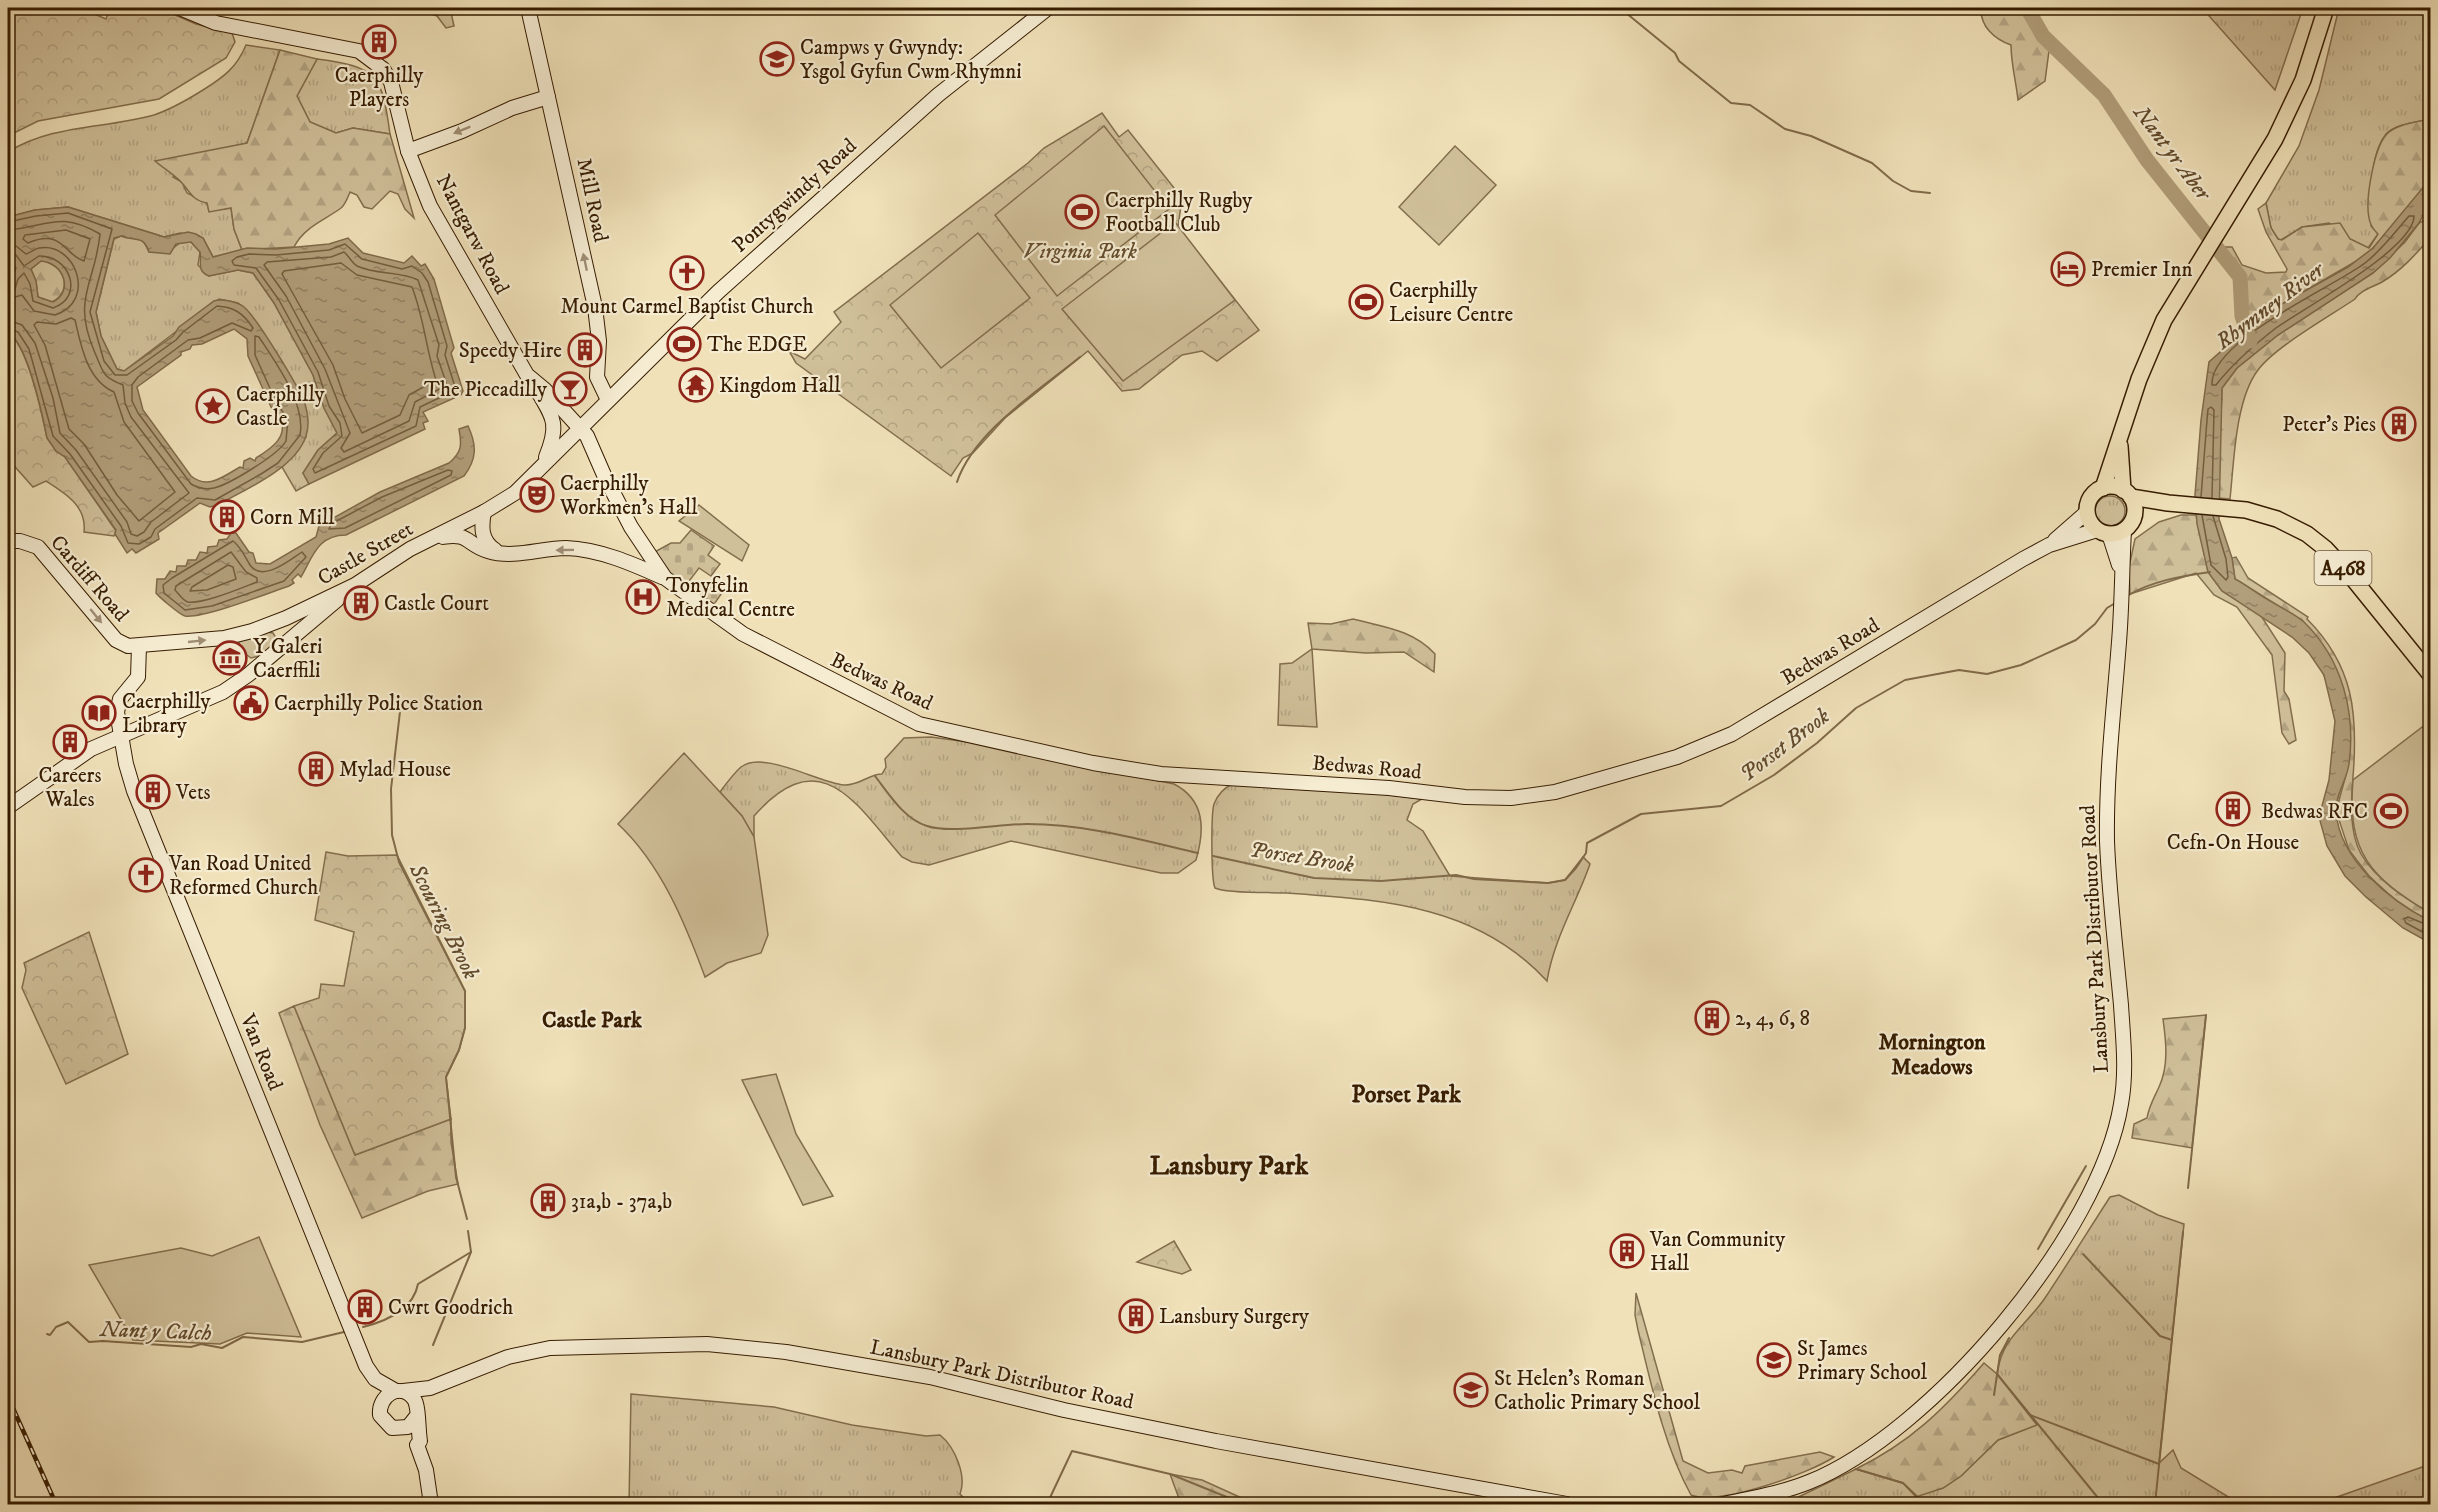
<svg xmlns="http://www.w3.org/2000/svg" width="2438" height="1512" font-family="'IM FELL DW Pica',serif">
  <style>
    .grass { fill: url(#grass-tufts); stroke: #836e4d; stroke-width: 1.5 }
    .forest { fill: url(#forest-firs); stroke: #836e4d; stroke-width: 1.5 }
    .cemetery { fill: url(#cemetery-stones); stroke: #836e4d; stroke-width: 1.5 }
    .park { fill: url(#park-crowns); stroke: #836e4d; stroke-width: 1.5 }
    .garden { fill: #d0c09a; stroke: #836e4d; stroke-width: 1.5 }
    .water { fill: url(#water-ripples); stroke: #806a49; stroke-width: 1.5; fill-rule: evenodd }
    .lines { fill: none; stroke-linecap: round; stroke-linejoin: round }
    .shore { stroke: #745d3d; stroke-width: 1.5 }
    .stream { stroke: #806a49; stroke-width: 2 }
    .river { stroke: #b19e7a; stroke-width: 15 }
    .secondary-casing { stroke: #361c00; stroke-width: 16 }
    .primary-casing { stroke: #361c00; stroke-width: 18 }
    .secondary { stroke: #f5ecd2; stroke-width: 14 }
    .primary { stroke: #f0e1b9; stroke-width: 15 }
    .rail-casing { stroke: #361c00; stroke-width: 4.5 }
    .rail { stroke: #f5ecd2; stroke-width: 2; stroke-dasharray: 7; stroke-linecap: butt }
    .oneway { fill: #9f8e74 }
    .labels { text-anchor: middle; stroke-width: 4.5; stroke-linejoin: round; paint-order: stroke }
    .shield { fill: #f5ecd2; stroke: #6f5a3f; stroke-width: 1.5 }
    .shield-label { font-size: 20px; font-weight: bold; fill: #361c00 }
    .poi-label { font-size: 21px; fill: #361c00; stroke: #f5ecd2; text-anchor: start }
    .street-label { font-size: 21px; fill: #361c00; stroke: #f5ecd2 }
    .park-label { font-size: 21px; font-style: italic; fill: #644d2e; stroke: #f5ecd2 }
    .water-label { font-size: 22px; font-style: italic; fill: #614a2b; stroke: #f5ecd2 }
    .neighbourhood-label { font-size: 22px; font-weight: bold; fill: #361c00; stroke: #f5ecd2 }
    .quarter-label { font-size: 24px; font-weight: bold; fill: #361c00; stroke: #f5ecd2 }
    .district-label { font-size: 27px; font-weight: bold; fill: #361c00; stroke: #f5ecd2 }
  </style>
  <defs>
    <pattern id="grass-tufts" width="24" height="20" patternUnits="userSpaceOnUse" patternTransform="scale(1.5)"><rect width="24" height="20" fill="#d0c09a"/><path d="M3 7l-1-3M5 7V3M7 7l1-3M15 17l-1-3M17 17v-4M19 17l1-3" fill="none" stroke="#b3a483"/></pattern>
    <pattern id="forest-firs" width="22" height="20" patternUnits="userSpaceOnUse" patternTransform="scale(1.5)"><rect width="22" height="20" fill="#d0c09a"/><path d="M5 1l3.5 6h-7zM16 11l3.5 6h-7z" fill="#b3a483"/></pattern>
    <pattern id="cemetery-stones" width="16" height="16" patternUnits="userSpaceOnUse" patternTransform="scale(1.5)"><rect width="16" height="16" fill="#d0c09a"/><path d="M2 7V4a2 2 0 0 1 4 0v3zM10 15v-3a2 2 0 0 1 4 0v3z" fill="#b3a483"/></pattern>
    <pattern id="park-crowns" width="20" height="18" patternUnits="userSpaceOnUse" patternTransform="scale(1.5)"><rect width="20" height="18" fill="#d0c09a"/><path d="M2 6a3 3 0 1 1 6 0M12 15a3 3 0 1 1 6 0" fill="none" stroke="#b3a483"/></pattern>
    <pattern id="water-ripples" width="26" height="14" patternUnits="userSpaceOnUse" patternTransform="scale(1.5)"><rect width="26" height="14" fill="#b19e7a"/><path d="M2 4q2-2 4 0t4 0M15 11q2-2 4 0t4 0" fill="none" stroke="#918062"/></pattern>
  </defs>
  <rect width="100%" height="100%" fill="#f0e1b9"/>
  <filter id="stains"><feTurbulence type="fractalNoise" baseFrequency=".00333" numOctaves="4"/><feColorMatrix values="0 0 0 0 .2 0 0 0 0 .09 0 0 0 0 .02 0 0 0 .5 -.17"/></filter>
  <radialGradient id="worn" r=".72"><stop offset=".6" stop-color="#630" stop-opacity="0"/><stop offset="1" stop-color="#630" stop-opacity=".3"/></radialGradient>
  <g class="grass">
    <polygon points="415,8 450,8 454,26 446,28 437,16"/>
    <polygon points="2202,8 2303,8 2275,90"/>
    <path d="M2339 8H2430V119C2418 122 2395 124 2386 134 2368 156 2372 200 2371 226L2378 234 2368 248 2350 239 2329 223 2302 227 2281 240 2278 239 2271 228 2266 203 2299 146 2319 90Z"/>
    <path d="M246 45 280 50 247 143 173 177 182 182 187 193 207 203 209 211 231 208 234 229 242 250 213 257 203 238 180 233 164 237 158 235 68 207 35 210 8 217V152C53 124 104 129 154 115 172 109 187 100 203 90 224 77 237 67 246 45Z"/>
    <path d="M317 59C378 67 382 75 390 134L353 128 336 133 310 122 297 96Z"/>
    <polygon points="121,236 143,240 149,252 172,249 181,242 191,242 200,252 198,265 209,276 238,270 253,273 274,303 313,375 324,408 337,433 318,450 303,473 309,484 296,491 282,467 306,437 307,420 304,403 251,315 238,303 219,299 124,371 117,369 101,336 96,312 114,239"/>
    <circle cx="2110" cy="511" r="15"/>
    <polygon points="1312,649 1317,727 1278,725 1280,664 1292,663"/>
    <path d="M931 737 975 743 1174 784C1205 800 1205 829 1196 860L1178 873H1161L1011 841 929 865 912 862 902 857C856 804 821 740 754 816V837L742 816 720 792C726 784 733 774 741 767 763 750 817 782 844 785 859 786 869 774 882 774L886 767 885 759 904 738Z"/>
    <path d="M1233 784 1358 791 1422 799 1413 804 1407 820 1423 831 1450 876 1548 883 1565 880 1583 857 1590 864C1576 904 1554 938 1547 981 1477 905 1384 900 1287 893 1271 892 1228 894 1215 888 1211 879 1211 814 1214 804 1218 794 1223 788 1233 784Z"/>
    <path d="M2119 1195 2158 1215 2184 1224 2159 1463 2173 1450 2181 1468 2240 1504H1784L1856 1469 1903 1483 1916 1496 1943 1488 1961 1476 1998 1440 2036 1425 1997 1374C2002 1337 2025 1327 2045 1298 2067 1265 2088 1231 2110 1197Z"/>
    <path d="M631 1394 774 1407 852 1425 926 1436 940 1435C955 1447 967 1476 960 1494L970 1504H629Z"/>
    <polygon points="2428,1465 2430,1471 2430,1504 2317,1504"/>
  </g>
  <g class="forest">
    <path d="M1981 8H2027L2050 43 2045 81 2018 100C2016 81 2011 64 2011 45 1994 39 1980 26 1981 8Z"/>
    <path d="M280 50 317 59 297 96 310 122 336 133 353 128 390 134 414 218 405 209 398 194 390 191 372 209 364 207 357 195 350 192C348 197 345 205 341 208 325 220 304 227 294 247L242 250 234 229 231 208 209 212 207 203C192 200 191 193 182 183 175 175 163 168 155 161L247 143Z"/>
    <path d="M2430 119V179L2415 200 2373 248 2360 259 2273 309 2260 321 2247 320 2246 278 2224 247H2232L2242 265 2266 273 2286 272 2287 269 2266 232 2258 209 2266 203 2271 228 2278 239 2282 240 2302 227 2340 223 2350 239 2369 248 2378 234C2373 229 2370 225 2369 218 2365 199 2374 149 2386 135 2395 124 2418 122 2430 119Z"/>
    <path d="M2430 217V238C2416 254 2401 271 2382 282 2373 287 2360 290 2355 299 2330 316 2275 347 2258 370 2235 400 2234 463 2230 499L2218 498 2222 388 2237 368 2278 335 2373 273 2405 242 2419 223Z"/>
    <polygon points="8,257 12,260 16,268 10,286 8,313"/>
    <path d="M41 261C64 263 74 291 52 302L38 297 36 281 31 269Z"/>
    <polygon points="2181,515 2196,515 2208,572 2222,591 2260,614 2285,653 2284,691 2289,699 2296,740 2289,744 2282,733 2272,655 2237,607 2214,595 2196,573 2130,594 2129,567 2135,539 2159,522"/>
    <path d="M2236 557 2248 578 2308 617 2307 619C2354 666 2358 714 2353 777 2351 801 2349 832 2361 854 2376 880 2405 898 2430 913V921L2404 908 2369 876 2349 850 2336 811 2346 775 2350 743 2303 621 2235 579 2232 558Z"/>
    <path d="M1353 619C1384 627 1413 630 1435 654L1434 672 1404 652 1366 653 1312 649 1308 623 1331 624Z"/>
    <polygon points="294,1006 355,1155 451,1119 451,1142 458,1184 428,1191 362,1218 320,1125 279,1013"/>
    <path d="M2206 1015 2192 1148 2132 1138 2134 1124 2147 1118C2149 1106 2154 1098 2159 1087 2169 1066 2166 1041 2163 1019Z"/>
    <path d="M1636 1293 1683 1461 1708 1473 1732 1470 1742 1473 1745 1466 1820 1452 1834 1457C1808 1474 1719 1506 1691 1495 1664 1446 1651 1384 1638 1330L1635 1315Z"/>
    <path d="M1984 1363 1997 1374 2037 1425 1998 1440 1961 1476 1943 1488 1916 1497 1903 1483 1856 1469C1911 1442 1944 1409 1984 1363Z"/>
    <polygon points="1170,1474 1202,1480 1255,1504 1181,1504"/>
  </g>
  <polygon class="cemetery" points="691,530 714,546 708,555 720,564 711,576 699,568 686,585 699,595 709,582 724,590 712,607 675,581 651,554 671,543 680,543"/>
  <g class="park">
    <polygon points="8,8 80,8 106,19 110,8 159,8 196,24 232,33 235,42 226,58 159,99 38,121 8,136"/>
    <polygon points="1102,113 1119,137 1128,130 1182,198 1178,227 1259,330 1217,361 1202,351 1182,355 1139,389 1122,391 1088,351 1005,418 973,453 963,458 951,476 796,363 789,351 805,359 841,322 834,312 1028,163 1044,148"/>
    <path d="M8 332C28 345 42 414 47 438L56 451 65 457 116 531 114 536 84 532C87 506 65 493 46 481L33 487 8 459Z"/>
    <polygon points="326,852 348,856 397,855 465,991 465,1028 459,1050 446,1077 451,1119 355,1155 294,1006 319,998 321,984 344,986 354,932 315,920"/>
    <polygon points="89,932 128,1054 66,1084 22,988 26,970 24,963"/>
    <polygon points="1174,1241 1191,1270 1182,1274 1137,1262"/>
  </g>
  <g class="garden">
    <polygon points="1104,126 1169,209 1057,296 995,215"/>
    <polygon points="1455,146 1496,185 1439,245 1399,207"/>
    <polygon points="1175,222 1235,300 1123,381 1062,309"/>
    <polygon points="978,233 1030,298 941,368 890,305"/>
    <polygon points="699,505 749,545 742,561 679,521"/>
    <polygon points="267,632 273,633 278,641 266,654 251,658 240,650 238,639"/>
    <path d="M2430 721V913C2370 877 2347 853 2353 780Z"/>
    <path d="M684 753 742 816 754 837 768 935 761 953 727 963 705 977C685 923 661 864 618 824Z"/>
    <polygon points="776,1074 796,1134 833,1196 803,1205 742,1080"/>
    <polygon points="259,1237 301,1337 247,1333 220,1344 133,1340 89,1265 181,1248 212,1256"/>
  </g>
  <g class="water">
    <path d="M2430 179V202L2419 223 2390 258 2373 273 2278 335 2237 368 2222 388 2219 519 2232 558 2235 579C2245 584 2255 592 2265 598 2277 606 2294 613 2304 622 2342 659 2356 712 2349 764 2347 780 2335 795 2336 812 2340 861 2391 901 2430 921V943L2403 928 2366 897 2345 876 2327 846 2319 817 2329 780 2335 721 2324 675 2309 653 2292 637 2222 591 2208 572 2197 524 2195 495 2201 420 2209 362 2246 329 2273 309 2348 267 2373 248Z"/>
    <path d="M68 207 164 237 188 232 196 234 203 238 213 257 247 248 276 249 329 244 348 238 363 253 404 263 412 256 421 266 425 264 434 279 454 348 451 353 463 391 461 395 423 412 428 421 423 423 425 429 309 484 303 473 318 450 337 433 324 408 313 375 274 303 253 273 238 270 209 276C196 271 202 262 200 252L191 242 176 244 170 254 149 252C143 234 134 242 121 236L114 238 96 312 101 336 117 369 124 371 173 336 179 327 214 301C221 298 238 302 244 307 257 318 299 387 305 404 308 414 309 427 306 436 296 468 245 490 217 505L210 507 200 503 158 533 159 539 136 553 132 549 127 553 115 534 116 530 65 457 56 451 47 438C42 413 28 345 8 332L10 286 16 268 12 260 8 257V217L35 210ZM41 261C64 263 74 291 53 302L38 297 36 281 31 269ZM234 329 247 339 248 356 272 409 280 416C289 437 272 448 256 458L255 461 250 458 244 461 243 468 240 467C224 476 208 490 191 476L143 410 137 387 181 355V352L190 349 192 345 202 344Z"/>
    <path d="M468 426C477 445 477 459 464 476L346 535C318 535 313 556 301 577L298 574 292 580 294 583 289 586C268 593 203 619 185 616 180 615 158 596 156 593L157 579H165L170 571 176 572 177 566H186L188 560H196L200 552 207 553 208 547 217 546 219 540 227 539 231 533H236L249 552 253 553 256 563 270 564 316 537 319 526 380 492 449 463C462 452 462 445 459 429Z"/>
  </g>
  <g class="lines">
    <g class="shore">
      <path d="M2409 216H2414C2414 249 2302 309 2276 328 2254 345 2233 363 2216 385H2212C2209 341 2332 288 2365 263 2382 250 2395 232 2409 216Z"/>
      <path d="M8 222 36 216 68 213 112 229 90 312 104 361 115 375H127L176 340 183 332 217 306C234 307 243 313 253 328L251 331 232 323 200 338 188 340 138 377 132 385V401L138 413 191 484C198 488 206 490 214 488 230 484 278 455 286 441L288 419 277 404 255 355V336L259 337C276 363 306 404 300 435L278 463 261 474 215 500 197 498 155 529 151 537 139 544 128 543 121 526 70 454 53 436 29 349 18 332 8 328"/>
      <path d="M8 230C47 227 59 210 100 234 95 285 71 298 95 353 104 373 101 376 123 385L125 403 131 417 189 493 151 522 144 532 137 536 131 534 127 522 76 450 60 433 53 398 35 343 22 325 8 320"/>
      <path d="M66 230 90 239 84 261C64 255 63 228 28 243L23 239 25 235Z"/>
      <polygon points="345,244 362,259 402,269 412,266 422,273 428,282 447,346 445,355 456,390 420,407 416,426 315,473 313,469 323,453 342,436 340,423 329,406 318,372 279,300 256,268 234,265 232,261 237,257 249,254 276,255 329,250"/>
      <path d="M8 245 16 246 26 254C30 253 34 249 39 248 75 241 98 301 55 315L34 311 22 295 8 299"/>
      <path d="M8 252 16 255 24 266 39 256C70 255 85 297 53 308L33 301 30 284 24 273 18 279 15 289 8 291"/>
      <path d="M344 252C349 256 352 263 357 266 376 275 401 271 418 280L439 345 437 356 447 385 415 402 409 421 344 452 341 448 350 433 325 369 286 296 264 265 267 262 331 257Z"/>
      <path d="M341 263 357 275 412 287C424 318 426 349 436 380L409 395 400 415 362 433 345 399 333 365 282 274 284 271Z"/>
      <path d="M71 318 75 320C81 346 87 380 114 392L124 422 175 492 139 521 117 495 84 444 69 429 45 345 34 325 37 322 56 324Z"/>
      <polygon points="448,470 452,471 451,475 345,528 329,529 331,524 382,497"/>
      <polyline points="2201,497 2207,420 2208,409 2211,407 2214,410 2212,498"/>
      <polyline points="2202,515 2211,565 2226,580 2228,577 2226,559 2213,516"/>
      <path d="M233 541C241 547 245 557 250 565 262 583 290 560 302 552L306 557 284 581 212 606 185 610 164 593 163 585 172 578Z"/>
      <path d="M231 552 246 572 257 578V582C241 588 204 604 188 602 183 601 179 594 175 590L176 586Z"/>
      <polygon points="228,565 233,567 236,579 207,590 190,591 192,587"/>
      <polyline points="2430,926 2408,917 2404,919 2406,923 2430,936"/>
    </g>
    <g class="stream">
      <polyline points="1620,8 1675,53 1679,61 1731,103 1750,105 1785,129 1811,136 1872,163 1893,181 1911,191 1930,193"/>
      <path d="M957 482C974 431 1040 390 1080 357"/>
      <path d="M2127 596C2151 581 2182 576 2210 572"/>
      <polyline points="401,703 391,789 392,835 399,862 465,991 465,1028 459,1050 446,1077 456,1177 467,1219"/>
      <path d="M875 776C889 794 904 819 927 826 951 834 1000 824 1027 824 1086 824 1142 840 1198 853"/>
      <polyline points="1213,856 1314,878 1381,881 1456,875 1474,879 1548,883 1565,880 1576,868 1586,853 1587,843 1641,814 1721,806 1774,775 1817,743 1856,708 1905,680 1959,670 1987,674 2021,665 2076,640 2095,624 2107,608 2117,602"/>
      <polyline points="2188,1188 2206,1015"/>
      <polyline points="2038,1249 2086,1166"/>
      <polyline points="2083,1254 2160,1336 2172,1340"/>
      <path d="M363 1327C387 1321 413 1310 418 1284L471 1252"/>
      <polyline points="47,1334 50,1335 56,1327 68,1322 89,1342 103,1341 191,1347 201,1344 222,1348 243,1337 302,1342 344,1332"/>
      <polyline points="433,1345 471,1252 468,1231"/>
      <polyline points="1997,1374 2103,1504"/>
      <polyline points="1994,1395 2000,1355 2009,1338"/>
      <polyline points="2030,1415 2159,1464"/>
      <polyline points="1856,1469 1903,1483 1925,1504"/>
      <polyline points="1047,1504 1072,1451 1170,1474 1244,1504"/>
      <polyline points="1331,1504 1333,1501"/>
      <polyline points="2155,1504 2183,1232"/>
    </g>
    <polyline class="river" points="2027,8 2043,36 2104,95 2147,160 2240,277 2242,316 2250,341"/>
    <g class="secondary-casing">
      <g id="secondary">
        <polyline points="180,8 216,23 359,51 383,69 391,82 408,151 430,206 527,375 545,390 587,436 604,475 631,527 665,578 743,634 919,724 1093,763 1161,774 1389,788 1465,797 1511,798 1555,792 1677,757 1732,734 2023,559 2049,545 2097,530"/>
        <polyline points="528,8 595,307 599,341 597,377 608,400"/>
        <polyline points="408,151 462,131 512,108 548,97"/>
        <path d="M535 387C553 417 560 423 546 457"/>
        <path d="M484 512C481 527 481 541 495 550"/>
        <polyline points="2109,534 2119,565"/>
        <path d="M443 537C469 532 467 545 488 551 514 559 541 548 566 548 599 549 633 564 662 577"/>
        <polyline points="2055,540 2087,512"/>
        <polyline points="8,541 20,541 38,547 116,640 128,646 224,638 252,631 286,618 355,585 410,549 484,512 515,493 718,292 938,95 1048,8"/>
        <polyline points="139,646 138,677 120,699 117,712 126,764 134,791 366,1366 375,1379 396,1391"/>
        <polyline points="8,807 91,749 223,692 248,675 337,600"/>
        <polyline points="403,1391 430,1388 508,1357 550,1348 707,1344 786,1352 930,1377 1064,1410 1216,1441 1567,1504"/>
        <path d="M416 1417 408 1427 392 1428 380 1415C378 1396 400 1381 414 1399 419 1406 418 1430 420 1441L417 1445 426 1470 431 1504"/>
        <path d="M1724 1504C1752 1498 1782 1493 1809 1482 1931 1433 2100 1234 2121 1104 2127 1071 2123 1038 2121 1005 2116 950 2109 895 2107 841 2106 774 2114 708 2119 642 2122 605 2122 567 2124 530"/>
      </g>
    </g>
    <g class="primary-casing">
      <g id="primary">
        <polyline points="2120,446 2123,490"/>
        <circle cx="2111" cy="510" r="24"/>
        <polyline points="2103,488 2139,379 2164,320 2275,139 2303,80 2326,8"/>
        <polyline points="2131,497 2168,503 2246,510 2277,519 2307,534 2326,549 2350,575 2430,674"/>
      </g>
    </g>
    <use href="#secondary" class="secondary"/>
    <use href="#primary" class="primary"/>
    <g class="rail-casing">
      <polyline id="rail" points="8,1397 56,1504"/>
    </g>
    <use href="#rail" class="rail"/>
  </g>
  <defs><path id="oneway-solid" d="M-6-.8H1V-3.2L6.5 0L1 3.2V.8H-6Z" transform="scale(1.5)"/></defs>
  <g class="oneway">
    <use href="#oneway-solid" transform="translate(462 130) rotate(158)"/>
    <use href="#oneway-solid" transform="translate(585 262) rotate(-102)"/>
    <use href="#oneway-solid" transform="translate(565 550) rotate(179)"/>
    <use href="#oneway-solid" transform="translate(96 616) rotate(51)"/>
    <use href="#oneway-solid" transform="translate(197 641) rotate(-6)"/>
  </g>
  <defs>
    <g id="building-ring" transform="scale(1.725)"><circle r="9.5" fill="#f5ecd2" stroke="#8f2418" stroke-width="1.5"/><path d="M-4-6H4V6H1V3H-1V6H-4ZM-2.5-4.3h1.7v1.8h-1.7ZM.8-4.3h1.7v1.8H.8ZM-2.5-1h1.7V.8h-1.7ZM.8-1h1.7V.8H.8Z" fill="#8f2418"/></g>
    <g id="school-ring" transform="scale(1.725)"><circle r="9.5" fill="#f5ecd2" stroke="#8f2418" stroke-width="1.5"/><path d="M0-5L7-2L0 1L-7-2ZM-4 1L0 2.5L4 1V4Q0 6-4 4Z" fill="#8f2418"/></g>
    <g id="stadium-ring" transform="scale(1.725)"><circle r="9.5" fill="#f5ecd2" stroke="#8f2418" stroke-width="1.5"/><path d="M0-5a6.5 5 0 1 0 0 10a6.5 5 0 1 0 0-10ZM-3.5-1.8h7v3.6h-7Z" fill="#8f2418"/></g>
    <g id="hotel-ring" transform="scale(1.725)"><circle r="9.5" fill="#f5ecd2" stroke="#8f2418" stroke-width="1.5"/><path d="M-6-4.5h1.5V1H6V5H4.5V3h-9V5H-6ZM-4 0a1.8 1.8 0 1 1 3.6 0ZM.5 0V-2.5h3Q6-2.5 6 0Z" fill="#8f2418"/></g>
    <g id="church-ring" transform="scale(1.725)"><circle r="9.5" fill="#f5ecd2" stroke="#8f2418" stroke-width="1.5"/><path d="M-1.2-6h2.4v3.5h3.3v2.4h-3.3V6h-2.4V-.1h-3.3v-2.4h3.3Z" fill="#8f2418"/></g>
    <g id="temple-ring" transform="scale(1.725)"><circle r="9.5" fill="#f5ecd2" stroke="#8f2418" stroke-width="1.5"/><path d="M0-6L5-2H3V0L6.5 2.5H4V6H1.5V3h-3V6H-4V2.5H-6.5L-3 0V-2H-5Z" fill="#8f2418"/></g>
    <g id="bar-ring" transform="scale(1.725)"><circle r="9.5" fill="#f5ecd2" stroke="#8f2418" stroke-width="1.5"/><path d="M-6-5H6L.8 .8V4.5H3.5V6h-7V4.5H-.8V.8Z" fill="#8f2418"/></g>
    <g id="sight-ring" transform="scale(1.725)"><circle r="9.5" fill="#f5ecd2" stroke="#8f2418" stroke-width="1.5"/><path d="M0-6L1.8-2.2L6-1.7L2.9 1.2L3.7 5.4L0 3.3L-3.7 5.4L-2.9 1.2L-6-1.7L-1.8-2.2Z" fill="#8f2418"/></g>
    <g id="theatre-ring" transform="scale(1.725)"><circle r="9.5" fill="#f5ecd2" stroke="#8f2418" stroke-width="1.5"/><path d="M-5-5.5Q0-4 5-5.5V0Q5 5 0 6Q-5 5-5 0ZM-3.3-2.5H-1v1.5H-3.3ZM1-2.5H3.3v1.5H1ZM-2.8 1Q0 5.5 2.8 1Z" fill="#8f2418"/></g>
    <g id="hospital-ring" transform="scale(1.725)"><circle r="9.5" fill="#f5ecd2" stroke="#8f2418" stroke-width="1.5"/><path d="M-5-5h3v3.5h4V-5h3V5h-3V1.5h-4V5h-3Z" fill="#8f2418"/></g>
    <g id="museum-ring" transform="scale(1.725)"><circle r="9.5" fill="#f5ecd2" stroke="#8f2418" stroke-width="1.5"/><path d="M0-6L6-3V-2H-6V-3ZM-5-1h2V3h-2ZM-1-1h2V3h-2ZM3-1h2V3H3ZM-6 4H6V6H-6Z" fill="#8f2418"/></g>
    <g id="civic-ring" transform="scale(1.725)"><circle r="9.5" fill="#f5ecd2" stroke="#8f2418" stroke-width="1.5"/><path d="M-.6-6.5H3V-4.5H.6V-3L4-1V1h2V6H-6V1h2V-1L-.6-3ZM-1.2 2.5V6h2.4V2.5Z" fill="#8f2418"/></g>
    <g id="library-ring" transform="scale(1.725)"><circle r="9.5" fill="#f5ecd2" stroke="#8f2418" stroke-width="1.5"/><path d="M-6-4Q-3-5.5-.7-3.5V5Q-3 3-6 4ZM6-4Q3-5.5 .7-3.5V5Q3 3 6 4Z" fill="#8f2418"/></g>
  </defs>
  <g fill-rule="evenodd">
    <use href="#building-ring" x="379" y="42"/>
    <use href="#school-ring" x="777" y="59"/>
    <use href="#stadium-ring" x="1082" y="212"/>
    <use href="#hotel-ring" x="2068" y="269"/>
    <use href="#church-ring" x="687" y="273"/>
    <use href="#stadium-ring" x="1366" y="302"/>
    <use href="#stadium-ring" x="684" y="344"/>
    <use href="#building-ring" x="585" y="350"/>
    <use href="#temple-ring" x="696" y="385"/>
    <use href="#bar-ring" x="570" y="389"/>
    <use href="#sight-ring" x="213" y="406"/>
    <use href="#building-ring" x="2399" y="424"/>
    <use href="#theatre-ring" x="537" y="495"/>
    <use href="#building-ring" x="227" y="517"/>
    <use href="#hospital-ring" x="643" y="597"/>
    <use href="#building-ring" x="361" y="603"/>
    <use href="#museum-ring" x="230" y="658"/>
    <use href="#civic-ring" x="251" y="703"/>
    <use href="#library-ring" x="99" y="713"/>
    <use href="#building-ring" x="70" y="742"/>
    <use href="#building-ring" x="316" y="769"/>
    <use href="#building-ring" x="153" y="792"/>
    <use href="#building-ring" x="2233" y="809"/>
    <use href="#stadium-ring" x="2391" y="811"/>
    <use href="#church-ring" x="146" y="875"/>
    <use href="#building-ring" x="1712" y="1018"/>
    <use href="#building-ring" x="548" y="1201"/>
    <use href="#building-ring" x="1627" y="1251"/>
    <use href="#building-ring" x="365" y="1307"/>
    <use href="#building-ring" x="1136" y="1316"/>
    <use href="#school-ring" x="1774" y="1360"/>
    <use href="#school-ring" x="1471" y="1390"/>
  </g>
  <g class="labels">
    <rect class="shield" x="2314.5" y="551" width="57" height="34" rx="4.5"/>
    <g class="shield-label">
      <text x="2343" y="575">A468</text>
    </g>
    <g class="poi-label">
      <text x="800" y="54">Campws y Gwyndy:<tspan x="800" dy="24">Ysgol Gyfun Cwm Rhymni</tspan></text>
      <text x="379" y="82" text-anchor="middle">Caerphilly<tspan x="379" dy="24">Players</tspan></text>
      <text x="1105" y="207">Caerphilly Rugby<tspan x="1105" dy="24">Football Club</tspan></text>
      <text x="2091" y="276">Premier Inn</text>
      <text x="1389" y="297">Caerphilly<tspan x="1389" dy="24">Leisure Centre</tspan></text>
      <text x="687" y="313" text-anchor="middle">Mount Carmel Baptist Church</text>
      <text x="707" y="351">The EDGE</text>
      <text x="562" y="357" text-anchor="end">Speedy Hire</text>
      <text x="719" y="392">Kingdom Hall</text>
      <text x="547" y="396" text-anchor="end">The Piccadilly</text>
      <text x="236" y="401">Caerphilly<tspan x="236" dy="24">Castle</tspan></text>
      <text x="2376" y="431" text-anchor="end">Peter's Pies</text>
      <text x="560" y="490">Caerphilly<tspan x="560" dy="24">Workmen's Hall</tspan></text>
      <text x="250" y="524">Corn Mill</text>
      <text x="666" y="592">Tonyfelin<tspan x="666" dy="24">Medical Centre</tspan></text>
      <text x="384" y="610">Castle Court</text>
      <text x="253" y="653">Y Galeri<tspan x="253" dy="24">Caerffili</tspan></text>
      <text x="122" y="708">Caerphilly<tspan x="122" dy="24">Library</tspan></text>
      <text x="274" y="710">Caerphilly Police Station</text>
      <text x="339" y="776">Mylad House</text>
      <text x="70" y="782" text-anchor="middle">Careers<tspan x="70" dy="24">Wales</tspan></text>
      <text x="176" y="799">Vets</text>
      <text x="2368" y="818" text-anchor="end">Bedwas RFC</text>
      <text x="2233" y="849" text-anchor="middle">Cefn-On House</text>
      <text x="169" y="870">Van Road United<tspan x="169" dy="24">Reformed Church</tspan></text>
      <text x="1735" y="1025">2, 4, 6, 8</text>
      <text x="571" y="1208">31a,b - 37a,b</text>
      <text x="1650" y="1246">Van Community<tspan x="1650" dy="24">Hall</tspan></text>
      <text x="388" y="1314">Cwrt Goodrich</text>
      <text x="1159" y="1323">Lansbury Surgery</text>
      <text x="1797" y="1355">St James<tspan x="1797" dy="24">Primary School</tspan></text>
      <text x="1494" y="1385">St Helen's Roman<tspan x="1494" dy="24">Catholic Primary School</tspan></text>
    </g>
    <g class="street-label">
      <text transform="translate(794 195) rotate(-42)" y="7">Pontygwindy Road</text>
      <text transform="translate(593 200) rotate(78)" y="7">Mill Road</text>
      <text transform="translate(473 234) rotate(62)" y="7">Nantgarw Road</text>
      <text transform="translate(365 553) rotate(-30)" y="7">Castle Street</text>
      <text transform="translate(90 578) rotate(49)" y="7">Cardiff Road</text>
      <text transform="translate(1830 651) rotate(-31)" y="7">Bedwas Road</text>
      <text transform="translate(882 681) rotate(25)" y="7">Bedwas Road</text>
      <text transform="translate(1367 767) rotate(5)" y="7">Bedwas Road</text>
      <text transform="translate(2094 939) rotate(-93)" y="7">Lansbury Park Distributor Road</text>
      <text transform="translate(262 1052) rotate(68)" y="7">Van Road</text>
      <text transform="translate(1002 1374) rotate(12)" y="7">Lansbury Park Distributor Road</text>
    </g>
    <g class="park-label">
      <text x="1080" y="258">Virginia Park</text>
    </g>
    <g class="water-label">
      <text transform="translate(2173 152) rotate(53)" y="8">Nant yr Aber</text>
      <text transform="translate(2269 305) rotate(-37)" y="8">Rhymney River</text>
      <text transform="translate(1784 744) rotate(-37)" y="8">Porset Brook</text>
      <text transform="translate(1302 856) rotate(9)" y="8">Porset Brook</text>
      <text transform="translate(445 921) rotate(63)" y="8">Scouring Brook</text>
      <text transform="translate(156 1330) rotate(2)" y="8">Nant y Calch</text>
    </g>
    <g class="neighbourhood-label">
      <text x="592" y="1027">Castle Park</text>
      <text x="1932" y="1049">Mornington<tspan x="1932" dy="25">Meadows</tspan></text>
    </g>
    <g class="quarter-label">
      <text x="1406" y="1102">Porset Park</text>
    </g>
    <g class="district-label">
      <text x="1229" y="1174">Lansbury Park</text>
    </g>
  </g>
  <rect width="2438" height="1512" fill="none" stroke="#f0e1b9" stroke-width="30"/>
  <rect x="9" y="9" width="2420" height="1494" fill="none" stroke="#361c00" stroke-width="3"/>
  <rect x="15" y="15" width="2408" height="1482" fill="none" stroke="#361c00" stroke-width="1.5"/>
  <rect width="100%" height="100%" filter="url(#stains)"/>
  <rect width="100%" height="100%" fill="url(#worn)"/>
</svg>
